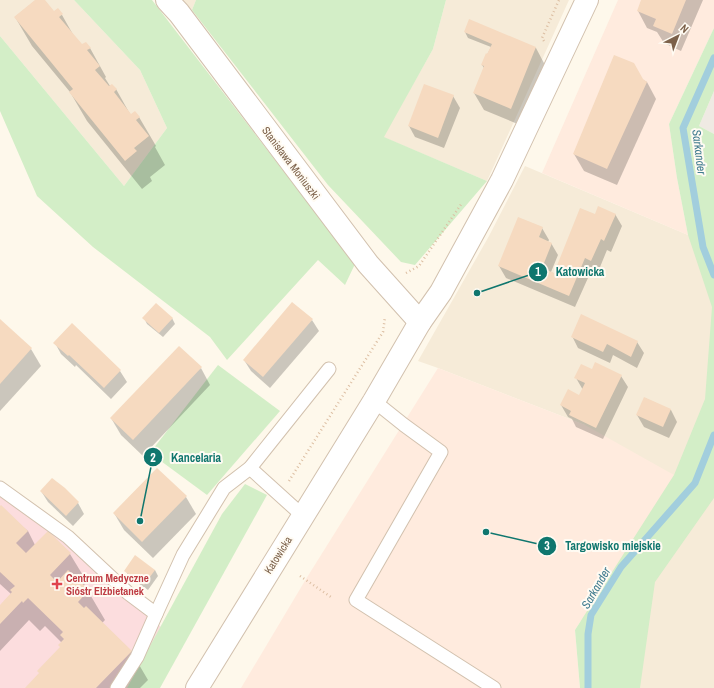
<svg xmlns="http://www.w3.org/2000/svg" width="714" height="688" font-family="'Archivo Narrow',sans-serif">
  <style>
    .residential { fill: #f6ebd8 }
    .commercial { fill: #ffebde }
    .industrial { fill: #efeae3 }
    .medical { fill: #fcddde }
    .green { fill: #d3eec7 }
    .shadow { fill: #0003 }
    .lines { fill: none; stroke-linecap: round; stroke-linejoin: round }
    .stream { stroke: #a2cedd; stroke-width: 7 }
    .building { fill: #f6dac0 }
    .service-casing { stroke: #d2c1ae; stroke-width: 15 }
    .minor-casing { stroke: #d2c1ae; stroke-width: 24 }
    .tertiary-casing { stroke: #d2c1ae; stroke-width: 24 }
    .path { stroke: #dcbea2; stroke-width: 2.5; stroke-dasharray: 1 3; stroke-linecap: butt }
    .service { stroke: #fff; stroke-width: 13 }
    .minor { stroke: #fff; stroke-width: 22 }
    .tertiary { stroke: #fff; stroke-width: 22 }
    .health-dot { fill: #e0444e; stroke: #fffbf3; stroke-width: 1.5 }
    .labels { text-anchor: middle; stroke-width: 4; stroke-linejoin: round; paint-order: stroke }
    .street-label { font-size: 11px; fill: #7c614a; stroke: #fffbf3 }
    .health-label { font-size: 11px; font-weight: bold; fill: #be3a42; stroke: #fffbf3; text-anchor: start }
    .water-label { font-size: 12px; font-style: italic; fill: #417c90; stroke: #fffbf3 }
    .leader { fill: none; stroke: #0f766e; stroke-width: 1.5 }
    .callout-dot { fill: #0f766e; stroke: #fffbf3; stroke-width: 1.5 }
    .mark-label { font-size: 12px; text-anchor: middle; font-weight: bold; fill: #fff }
    .callout-label { font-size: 12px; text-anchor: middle; font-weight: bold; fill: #0f766e; stroke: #fffbf3; stroke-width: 4; stroke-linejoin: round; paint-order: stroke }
  </style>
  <rect width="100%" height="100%" fill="#fef8eb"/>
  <g class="residential">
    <polygon points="0,0 74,0 140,70 167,128 124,186 0,36"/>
    <polygon points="179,0 196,0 192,10"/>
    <polygon points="446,0 569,0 487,181 383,137 433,49"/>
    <polygon points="525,166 714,246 714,688 580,688 585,425 438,368 418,361 489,236"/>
  </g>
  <g class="commercial">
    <polygon points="618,0 714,0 714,28 669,124 677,178 688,235 542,173"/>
    <polygon points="438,368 585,425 674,475 575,630 580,688 241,688 306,579"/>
  </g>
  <polygon class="industrial" points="714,91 714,134 699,126"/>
  <polygon class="medical" points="0,495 66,542 161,627 127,688 0,688"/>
  <g class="green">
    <polygon points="74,0 152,0 355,264 345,285 318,260 227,360 210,337 93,247 37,196 0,111 0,36 124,186 167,128 140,70"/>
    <polygon points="196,0 446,0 433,49 384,137 487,181 415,265 401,262 328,185 192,10"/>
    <polygon points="714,28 714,91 699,126 714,134 714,498 655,582 640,688 580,688 575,630 674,475 705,399 712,307 688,235 677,178 669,124"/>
    <polygon points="218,365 280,411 207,495 150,453"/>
    <polygon points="245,484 267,495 160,688 127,688 222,514"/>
  </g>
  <g class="shadow">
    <polygon points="36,0 44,0 54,12 62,15 75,38 82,46 90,48 106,77 105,78 110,86 116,89 130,114 139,117 156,146 155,147 165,165 150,177 152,181 142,189 87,121 70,92 32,46 15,17"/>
    <polygon points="642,0 703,0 681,51 664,43 657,32 647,28 638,11"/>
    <polygon points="465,32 536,48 545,65 520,125 484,110 474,93 484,68 482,65 491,47 468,38"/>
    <polygon points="643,80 647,82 656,99 617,185 584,171 574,154"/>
    <polygon points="453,96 460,108 444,148 415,137 409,126"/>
    <polygon points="615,214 622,226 611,252 607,250 598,272 592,269 575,307 506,278 499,266 542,228 549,240 548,242 551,243 558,255 551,272 555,274"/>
    <polygon points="144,318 172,318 175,324 163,337 147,324"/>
    <polygon points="312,320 319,331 270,388 251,371 244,360"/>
    <polygon points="0,321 31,349 41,366 0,411"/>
    <polygon points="572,336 637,342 644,353 637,368 613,355 610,363 578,348"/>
    <polygon points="55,343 120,371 127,382 111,399 76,365 75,367 61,354"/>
    <polygon points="201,368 210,385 143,456 121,435 111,418"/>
    <polygon points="592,370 621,376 628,387 603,439 576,427 572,419 568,417 561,405 580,396 583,390 576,378"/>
    <polygon points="645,398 671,410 677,422 669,438 644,427 637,415"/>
    <polygon points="157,469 186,497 196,514 153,558 124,530 114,513"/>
    <polygon points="41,491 78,503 84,514 73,526 48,502"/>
    <polygon points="0,508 28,531 35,545 70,554 87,582 83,586 88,591 105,620 102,623 131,651 148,680 140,688 27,688 61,648 62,643 45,626 40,631 29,620 0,651 0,606 11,594 0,584"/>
    <polygon points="155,570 158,576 148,590 129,577 126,571"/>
  </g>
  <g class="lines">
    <g class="stream">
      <polyline points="714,58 683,128 703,247 714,275"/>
      <polyline points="588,688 588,634 591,615 621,567 695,483 714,435"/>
    </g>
  </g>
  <g class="building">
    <polygon points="35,0 45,0 54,11 58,8 63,14 59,17 82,44 86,42 91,48 87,50 100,66 95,70 109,86 112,84 117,89 114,92 131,114 135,111 140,117 136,120 149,136 134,148 137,151 125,161 69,92 73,89 14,17"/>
    <polygon points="641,0 686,0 672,34 653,26 656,19 637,11"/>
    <polygon points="469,19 536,47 511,109 473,93 484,66 481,65 486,53 487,54 492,44 464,32"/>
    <polygon points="614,55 634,63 643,79 647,82 607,169 573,154"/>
    <polygon points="424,84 454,95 438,138 408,126"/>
    <polygon points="598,206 616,214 604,241 601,239 591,261 585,258 569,296 498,266 518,217 543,227 539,237 552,243 542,268 554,273 580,208 595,214"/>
    <polygon points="292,302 313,319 263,377 243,360"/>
    <polygon points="156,303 173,318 159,333 142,318"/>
    <polygon points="581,314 638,341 631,357 607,344 603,352 571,337"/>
    <polygon points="0,319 32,348 0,384"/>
    <polygon points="72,323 121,370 104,388 69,355 68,356 53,343"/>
    <polygon points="179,346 202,367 133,440 110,418"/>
    <polygon points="595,362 622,375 596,428 569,415 571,411 560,405 568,389 579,395 585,383 574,378 581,364 592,369"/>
    <polygon points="644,397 671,409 663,427 636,415"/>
    <polygon points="157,468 187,496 142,542 113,513"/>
    <polygon points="52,478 65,488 79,502 66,516 40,491"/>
    <polygon points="1,505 28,531 16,543 26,553 48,531 71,553 50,575 57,582 68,570 89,590 78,602 84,608 86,606 132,651 96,688 25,688 39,673 37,671 60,647 58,645 64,639 60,635 63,632 28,598 23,603 22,601 0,624 0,605 12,592 10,590 15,586 0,572 0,506"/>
    <polygon points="135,555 155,570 144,585 124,571"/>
  </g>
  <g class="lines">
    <g class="service-casing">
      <g id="service">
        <polyline points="374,401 404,425 441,452 356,600 494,688"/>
        <polyline points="250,468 303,516"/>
        <polyline points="0,488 68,537 128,593 156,614 137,657 117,688"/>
        <polyline points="156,614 183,555 224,488 250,468 329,369"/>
      </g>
    </g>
    <g class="minor-casing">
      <polyline id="minor" points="167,0 179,13 368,264 420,322"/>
    </g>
    <g class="tertiary-casing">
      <polyline id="tertiary" points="197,688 374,401 420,322 441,292 502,180 587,0"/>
    </g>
    <g class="path">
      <polyline points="544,41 542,38 559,0"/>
      <polyline points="406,273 419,266 462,203"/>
      <polyline points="289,481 383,332 385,317"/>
      <polyline points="300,576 331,597"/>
    </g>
    <use href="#service" class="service"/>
    <use href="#minor" class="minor"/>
    <use href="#tertiary" class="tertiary"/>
  </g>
  <path class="health-dot" d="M55 578h4v4h4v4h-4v4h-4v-4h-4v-4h4z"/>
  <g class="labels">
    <g class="street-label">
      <text transform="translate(291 163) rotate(53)" y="4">Stanisława Moniuszki</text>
      <text transform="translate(278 555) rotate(-58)" y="4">Katowicka</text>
    </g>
    <g class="health-label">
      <text x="66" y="582">Centrum Medyczne<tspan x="66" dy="13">Sióstr Elżbietanek</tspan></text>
    </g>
    <g class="water-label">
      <text transform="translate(699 152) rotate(83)" y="4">Sarkander</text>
      <text transform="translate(596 588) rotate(-60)" y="4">Sarkander</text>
    </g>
  </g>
  <path class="leader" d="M477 293L538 272M140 521L153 457M486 532L547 546"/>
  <g class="callout-dot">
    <circle cx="477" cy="293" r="4"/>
    <circle cx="140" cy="521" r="4"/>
    <circle cx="486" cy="532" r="4"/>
    <circle cx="538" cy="272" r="10"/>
    <circle cx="153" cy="457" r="10"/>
    <circle cx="547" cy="546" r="10"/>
  </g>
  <g class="mark-label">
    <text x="538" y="276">1</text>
    <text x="153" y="462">2</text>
    <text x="547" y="550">3</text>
  </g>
  <g class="callout-label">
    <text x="580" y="276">Katowicka</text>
    <text x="196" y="462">Kancelaria</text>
    <text x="613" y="550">Targowisko miejskie</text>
  </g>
  <g transform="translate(678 36) rotate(42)" stroke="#fffbf3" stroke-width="3" paint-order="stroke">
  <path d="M0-3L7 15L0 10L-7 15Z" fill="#7c614a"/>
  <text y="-6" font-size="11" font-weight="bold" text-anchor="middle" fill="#7c614a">N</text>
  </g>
</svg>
